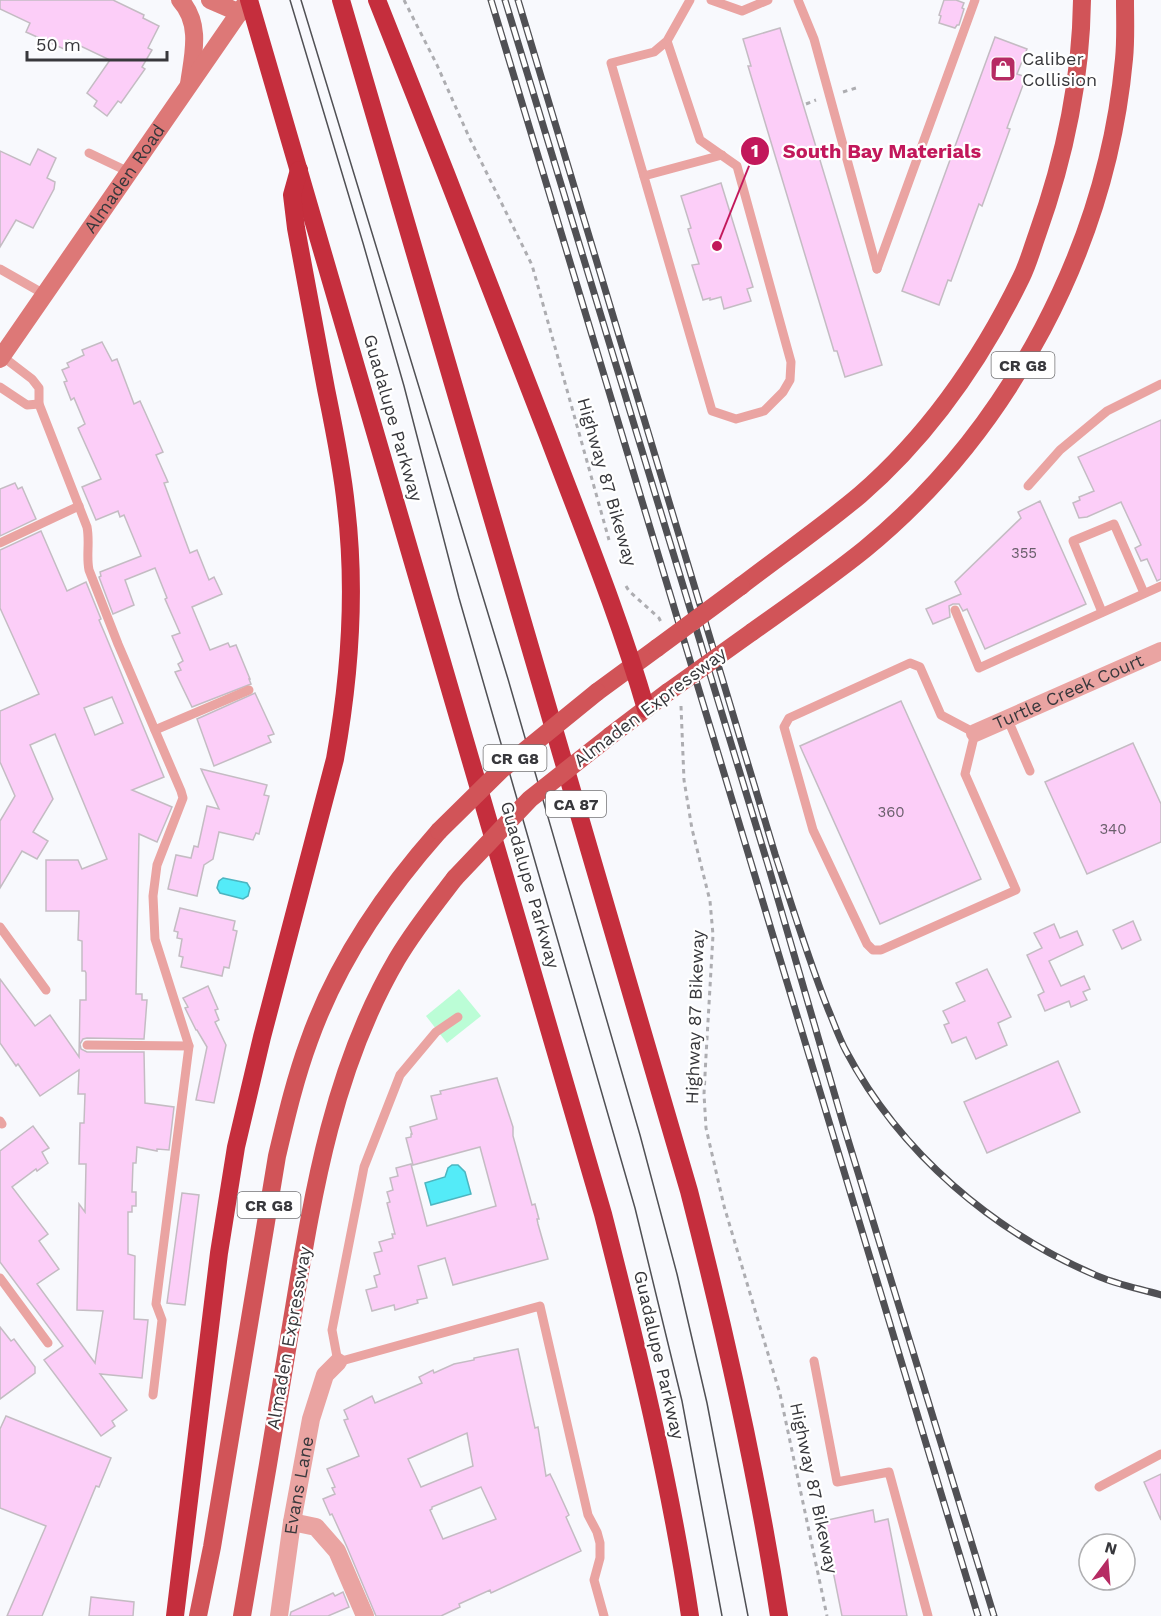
<svg xmlns="http://www.w3.org/2000/svg" width="1161" height="1616" font-family="'Work Sans',sans-serif">
  <style>
    .green { fill: #bbfdd6 }
    .water { fill: #54ebf8; stroke: #4cb5c0; stroke-width: 1.5 }
    .building { fill: #fccef8; stroke: #c4bcc3; stroke-width: 1.5; fill-rule: evenodd }
    .lines { fill: none; stroke-linecap: round; stroke-linejoin: round }
    .path { stroke: #adadb1; stroke-width: 3; stroke-dasharray: 4.5 4.5; stroke-linecap: butt }
    .lane { stroke: #eaa4a2; stroke-width: 9 }
    .street { stroke: #eaa4a2; stroke-width: 18 }
    .secondary { stroke: #dd7877; stroke-width: 18 }
    .primary { stroke: #d15458; stroke-width: 18 }
    .highway { stroke: #c52e3d; stroke-width: 18 }
    .tram { stroke: #505054; stroke-width: 1.5 }
    .rail-casing { stroke: #505054; stroke-width: 7 }
    .rail { stroke: #fff; stroke-width: 4.5; stroke-dasharray: 14; stroke-linecap: butt }
    .primary-bridge { stroke: #d15458; stroke-width: 18 }
    .labels { text-anchor: middle; stroke-width: 4.5; stroke-linejoin: round; paint-order: stroke }
    .number-label { font-size: 15px; fill: #695e6b }
    .shield { fill: #fff; stroke: #747476; stroke-width: 1.5 }
    .shield-label { font-size: 16px; font-weight: bold; fill: #38383c }
    .poi-label { font-size: 18px; fill: #38383c; stroke: #fff; text-anchor: start }
    .street-label { font-size: 18px; fill: #38383c; stroke: #fff }
    .leader { fill: none; stroke: #c2185b; stroke-width: 2 }
    .callout-dot { fill: #c2185b; stroke: #fff; stroke-width: 2 }
    .mark-label { font-size: 18px; text-anchor: middle; font-weight: bold; fill: #fff }
    .callout-label { font-size: 20px; text-anchor: middle; font-weight: bold; fill: #c2185b; stroke: #fff; stroke-width: 4.5; stroke-linejoin: round; paint-order: stroke }
  </style>
  <rect width="100%" height="100%" fill="#f8f9fd"/>
  <polygon class="green" points="459,989 481,1016 447,1043 426,1016"/>
  <g class="water">
    <polygon points="223,878 247,883 250,888 248,896 243,899 220,893 217,888 219,881"/>
    <polygon points="452,1165 458,1165 465,1172 471,1194 431,1205 425,1183 445,1177 448,1168"/>
  </g>
  <g class="building">
    <polygon points="0,0 113,0 144,15 143,18 159,26 148,48 152,50 142,67 145,69 121,103 118,101 107,116 94,106 97,101 87,93 110,60 68,40 64,49 26,32 30,23 0,9"/>
    <polygon points="944,0 956,0 964,3 962,8 964,9 959,25 957,25 955,28 939,23 941,16 939,15"/>
    <polygon points="780,28 882,365 845,377 837,351 834,351 748,66 751,66 743,39"/>
    <polygon points="995,37 1027,49 1017,74 1026,77 1007,128 1010,129 982,206 979,204 951,281 948,280 939,305 902,291"/>
    <polygon points="38,149 56,158 47,178 55,182 54,189 33,228 16,220 0,247 0,151 30,165"/>
    <polygon points="721,183 753,287 747,289 751,301 724,309 721,297 710,300 710,298 703,300 692,265 699,264 688,229 691,228 681,196"/>
    <polygon points="102,342 112,361 117,359 134,404 140,401 163,452 156,455 168,482 164,483 190,553 197,550 209,580 214,577 222,594 192,607 210,650 228,643 230,647 236,645 250,679 249,679 251,684 192,707 175,672 181,670 178,664 183,661 172,636 180,633 165,599 167,598 155,568 125,580 134,605 113,614 99,577 101,576 100,572 141,556 124,515 120,517 118,511 96,520 82,487 101,479 78,428 85,424 74,398 71,400 64,382 67,381 62,370 69,367 67,363 84,355 82,350"/>
    <polygon points="1161,420 1161,579 1157,581 1147,559 1141,561 1135,548 1141,545 1121,502 1087,517 1079,518 1073,503 1080,500 1079,497 1094,491 1078,457"/>
    <polygon points="15,483 18,489 22,487 36,519 0,536 0,489"/>
    <polygon points="1040,501 1086,604 985,649 967,609 963,611 959,604 953,604 949,606 950,617 933,624 926,609 961,594 955,582 1021,518 1018,512"/>
    <path d="M41 531 67 591 86 582 101 619 99 620 105 634 164 777 132 790 172 807 157 842 139 834 136 994H142V1000H147L144 1039 87 1038 83 1039 80 1044 81 1049 87 1052H144L145 1103 174 1107 169 1150 157 1149V1151L137 1147 136 1163H133L132 1192H136V1206H132V1212H128V1254L135 1256 134 1319 148 1320 142 1378 100 1374 127 1410 112 1421 115 1426 101 1436 44 1360 63 1346 0 1262V1151L33 1126 49 1148 42 1152 48 1163 37 1171 36 1169 12 1187 48 1234 39 1241 59 1269 37 1284 95 1363 103 1311 77 1310 79 1204 85 1212 86 1164H79L80 1123H84L85 1094H78L79 1070 40 1096 18 1064 16 1066 0 1043V979L35 1026 50 1015 79 1057 80 1000H86V973L85 971H82V941L78 940 79 911H46V860H78L82 869 107 859 55 734 30 745 53 799 33 832 48 841 37 859 22 851 0 888V821L15 796 0 762V711L39 694 0 608V550ZM112 697 123 723 95 735 84 708Z"/>
    <polygon points="255,693 274,734 268,736 271,742 214,766 197,719"/>
    <polygon points="901,701 981,879 880,924 800,746"/>
    <polygon points="1133,743 1161,804 1161,842 1087,874 1045,782"/>
    <polygon points="201,769 267,785 264,795 269,796 259,834 256,833 253,840 219,832 213,859 204,865 197,896 168,889 176,855 191,858 194,846 198,847 207,806 219,809"/>
    <polygon points="180,908 235,921 233,930 237,931 229,968 224,967 222,976 181,967 183,957 179,956 182,939 177,938 178,932 174,931"/>
    <polygon points="1133,921 1141,940 1122,949 1113,930"/>
    <polygon points="1054,924 1060,938 1077,931 1083,945 1049,961 1061,986 1084,976 1090,989 1083,992 1087,1000 1071,1007 1069,1001 1045,1011 1038,995 1044,992 1027,955 1042,948 1034,933"/>
    <polygon points="987,969 1011,1017 998,1023 1007,1045 976,1059 966,1037 952,1043 944,1025 949,1023 943,1011 965,1001 956,983"/>
    <polygon points="208,986 218,1009 215,1010 219,1020 215,1022 226,1045 214,1103 196,1100 207,1047 197,1030 196,1030 185,1008 188,1007 183,998"/>
    <polygon points="1058,1061 1080,1112 987,1153 964,1102"/>
    <polygon points="497,1078 513,1127 513,1136 532,1205 535,1204 539,1219 537,1219 538,1224 548,1259 453,1285 445,1258 418,1266 427,1298 417,1300 418,1303 395,1310 394,1305 372,1311 366,1290 377,1287 374,1276 380,1274 374,1253 382,1251 379,1242 393,1238 392,1234 395,1234 387,1203 390,1202 387,1192 393,1190 390,1178 398,1176 396,1168 411,1164 427,1226 496,1206 480,1147 413,1165 406,1138 411,1137 411,1134 412,1134 410,1127 437,1119 431,1096 441,1094 440,1091"/>
    <polygon points="182,1193 199,1195 185,1305 167,1303"/>
    <polygon points="0,1327 11,1341 14,1339 35,1367 35,1373 0,1399"/>
    <path d="M518 1349 535 1428 538 1427 546 1476 550 1474 554 1482 569 1515 566 1517 581 1551 491 1593 490 1590 459 1604 460 1607 441 1616H376L347 1547 332 1514 330 1515 323 1499 335 1494 332 1488 335 1487 327 1469 359 1456 344 1420 348 1419 344 1410 372 1396 375 1403 422 1383 419 1377 433 1370 434 1373 454 1364 474 1360V1358ZM467 1433 473 1466 421 1487 408 1459ZM481 1487 496 1519 443 1539 430 1510 432 1509V1507Z"/>
    <polygon points="6,1416 111,1458 99,1487 96,1486 42,1616 7,1616 46,1526 0,1508 0,1429"/>
    <polygon points="1161,1474 1161,1520 1144,1482"/>
    <polygon points="873,1510 875,1522 888,1519 907,1616 842,1616 823,1521"/>
    <polygon points="343,1592 349,1607 328,1616 290,1616 291,1612 333,1593 335,1596"/>
    <polygon points="91,1597 134,1602 133,1616 89,1616"/>
  </g>
  <g class="lines">
    <g class="path">
      <polyline points="404,0 437,65 469,137 532,265 609,540"/>
      <polyline points="843,92 856,88"/>
      <polyline points="806,104 816,100"/>
      <polyline points="626,586 629,591 659,618 662,624"/>
      <polyline points="681,706 684,780 692,829 710,901 713,935 706,1056 704,1094 706,1128 724,1206 780,1394 827,1616"/>
    </g>
    <g class="lane">
      <polyline points="711,0 742,11 768,0"/>
      <polyline points="798,0 814,39 877,269"/>
      <polyline points="667,41 700,140 737,166 791,362 790,380 783,392 764,411 736,419 712,411 611,63 654,52 667,41 690,0"/>
      <polyline points="89,153 129,172"/>
      <polyline points="644,176 722,155"/>
      <polyline points="0,269 44,294"/>
      <polyline points="877,269 975,0"/>
      <path d="M2 356 32 379 39 388V404L87 527C90 542 86 556 89 570L118 644 181 791 183 798 157 865 153 896 155 939 189 1046 159 1280 156 1304 162 1320 153 1395"/>
      <polyline points="0,387 27,405 39,404"/>
      <polyline points="1028,486 1060,450 1107,411 1161,384"/>
      <polyline points="0,543 79,506"/>
      <polyline points="955,610 979,668 1161,586"/>
      <polyline points="1102,612 1073,541 1114,524 1144,593"/>
      <polygon points="910,663 920,667 941,715 975,733 965,774 1016,890 881,950 873,950 867,944 813,830 784,727 789,718"/>
      <polyline points="1008,720 1030,771"/>
      <polyline points="155,730 249,690"/>
      <polyline points="0,927 46,990"/>
      <polyline points="458,1017 436,1032 400,1075 364,1167 332,1330 338,1362 540,1306 588,1515 597,1532 600,1543 600,1558 594,1580 604,1616"/>
      <polyline points="87,1045 189,1046"/>
      <polyline points="0,1121 2,1124"/>
      <polyline points="0,1278 48,1343"/>
      <polyline points="814,1361 837,1482 889,1472 928,1616"/>
      <polyline points="1099,1487 1161,1454"/>
    </g>
    <g class="street">
      <path id="s1" d="M975 733 1161 651"/>
      <polyline points="292,1522 316,1527 337,1551 365,1616"/>
      <path id="s2" d="M279 1616 292 1522 311 1419 325 1375 338 1362"/>
    </g>
    <g class="secondary">
      <path d="M180 0C202 24 193 55 189 84"/>
      <polyline points="210,0 240,13"/>
      <path id="s3" d="M0 359 248 0"/>
    </g>
    <g class="primary">
      <path d="M741 586C780 556 822 527 860 495 928 436 982 358 1021 278 1028 264 1032 249 1037 235 1064 160 1081 80 1082 0"/>
      <path d="M752 632C790 605 829 578 865 549 1010 430 1107 245 1124 59 1126 40 1125 19 1125 0"/>
      <polyline points="597,692 657,648"/>
      <polyline points="610,736 668,692"/>
      <path d="M198 1616 212 1547 277 1156C286 1118 295 1079 309 1041 337 962 384 893 439 831"/>
      <path d="M242 1616C258 1523 274 1431 289 1338 311 1207 329 1075 397 959 414 930 435 904 455 878"/>
    </g>
    <g class="highway">
      <path d="M249 0 603 1214C637 1347 670 1481 690 1616"/>
      <path d="M341 0 689 1191C725 1331 757 1473 779 1616"/>
      <path d="M377 0C435 145 492 290 548 436 582 526 619 616 646 709"/>
      <path d="M175 1616 219 1253 236 1147 262 1037 335 759C350 676 356 590 346 506 342 466 334 428 326 389 316 335 306 282 296 228L292 195 299 170"/>
    </g>
    <g class="tram">
      <polyline points="290,0 363,243 404,386 459,598 635,1208 682,1401 722,1616"/>
      <polyline points="301,0 508,679 640,1135 677,1274 707,1403 748,1616"/>
    </g>
    <g class="rail-casing">
      <g id="rail">
        <polyline points="491,0 978,1616"/>
        <polyline points="505,0 768,865 845,1130 994,1616"/>
        <path d="M518 0 775 854C792 906 808 958 828 1009 834 1023 839 1038 846 1051 900 1153 994 1233 1100 1277 1119 1285 1141 1289 1161 1295"/>
      </g>
    </g>
    <use href="#rail" class="rail"/>
    <g class="primary-bridge">
      <polyline points="657,648 741,586"/>
      <polyline points="668,692 752,632"/>
      <polyline points="439,831 501,770 597,692"/>
      <polyline points="455,878 530,799 610,736"/>
    </g>
  </g>
  <defs>
    <g id="shop-square" transform="scale(1.35)"><rect x="-9" y="-9" width="18" height="18" rx="4" fill="#b62b63" stroke="#fff"/><path d="M-5-2.5h2.3a2.7 3.5 0 0 1 5.4 0H5L5.5 6h-11ZM-1.5-2.5h3a1.5 2.3 0 0 0-3 0Z" fill="#fff"/></g>
  </defs>
  <g fill-rule="evenodd">
    <use href="#shop-square" x="1003" y="69"/>
  </g>
  <g class="labels">
    <g class="number-label">
      <text x="1024" y="558">355</text>
      <text x="891" y="817">360</text>
      <text x="1113" y="834">340</text>
    </g>
    <g class="shield">
      <rect x="991.5" y="352" width="63" height="26" rx="4.5"/>
      <rect x="483.5" y="745" width="63" height="26" rx="4.5"/>
      <rect x="546" y="791" width="60" height="26" rx="4.5"/>
      <rect x="237.5" y="1192" width="63" height="26" rx="4.5"/>
    </g>
    <g class="shield-label">
      <text x="1023" y="371">CR G8</text>
      <text x="515" y="764">CR G8</text>
      <text x="576" y="810">CA 87</text>
      <text x="269" y="1211">CR G8</text>
    </g>
    <g class="poi-label">
      <text x="1022" y="65">Caliber<tspan x="1022" dy="21">Collision</tspan></text>
    </g>
    <g class="street-label">
      <text dy="6" stroke="none"><textPath href="#s3" startOffset="219">Almaden Road</textPath></text>
      <text transform="translate(393 418) rotate(74)" y="6">Guadalupe Parkway</text>
      <text transform="translate(607 482) rotate(74)" y="6">Highway 87 Bikeway</text>
      <text dy="6" stroke="none"><textPath href="#s1" startOffset="102">Turtle Creek Court</textPath></text>
      <text transform="translate(650 707) rotate(-37)" y="6">Almaden Expressway</text>
      <text transform="translate(530 885) rotate(74)" y="6">Guadalupe Parkway</text>
      <text transform="translate(695 1017) rotate(-88)" y="6">Highway 87 Bikeway</text>
      <text transform="translate(289 1338) rotate(-80)" y="6">Almaden Expressway</text>
      <text transform="translate(659 1355) rotate(77)" y="6">Guadalupe Parkway</text>
      <text dy="6" stroke="none"><textPath href="#s2" startOffset="132">Evans Lane</textPath></text>
      <text transform="translate(814 1488) rotate(78)" y="6">Highway 87 Bikeway</text>
    </g>
  </g>
  <path class="leader" d="M717 246L755 151"/>
  <g class="callout-dot">
    <circle cx="717" cy="246" r="6"/>
    <circle cx="755" cy="151" r="15"/>
  </g>
  <g class="mark-label">
    <text x="755" y="157">1</text>
  </g>
  <g class="callout-label">
    <text x="882" y="158">South Bay Materials</text>
  </g>
  <g transform="translate(1107 1562) rotate(16)"><circle r="28" fill="#ffffff" stroke="#afafb1" stroke-width="1.5"/>
  <path d="M0-4.5L10 22L0 15L-10 22Z" fill="#b62b63"/>
  <text y="-9" font-size="16" font-weight="bold" text-anchor="middle" fill="#38383c">N</text>
  </g>
  <path d="M27 51v9h140v-9" fill="none" stroke="#38383c" stroke-width="3"/>
  <text x="36" y="51" font-size="18" fill="#38383c" stroke="#ffffff" stroke-width="4.5" paint-order="stroke">50 m</text>
</svg>
